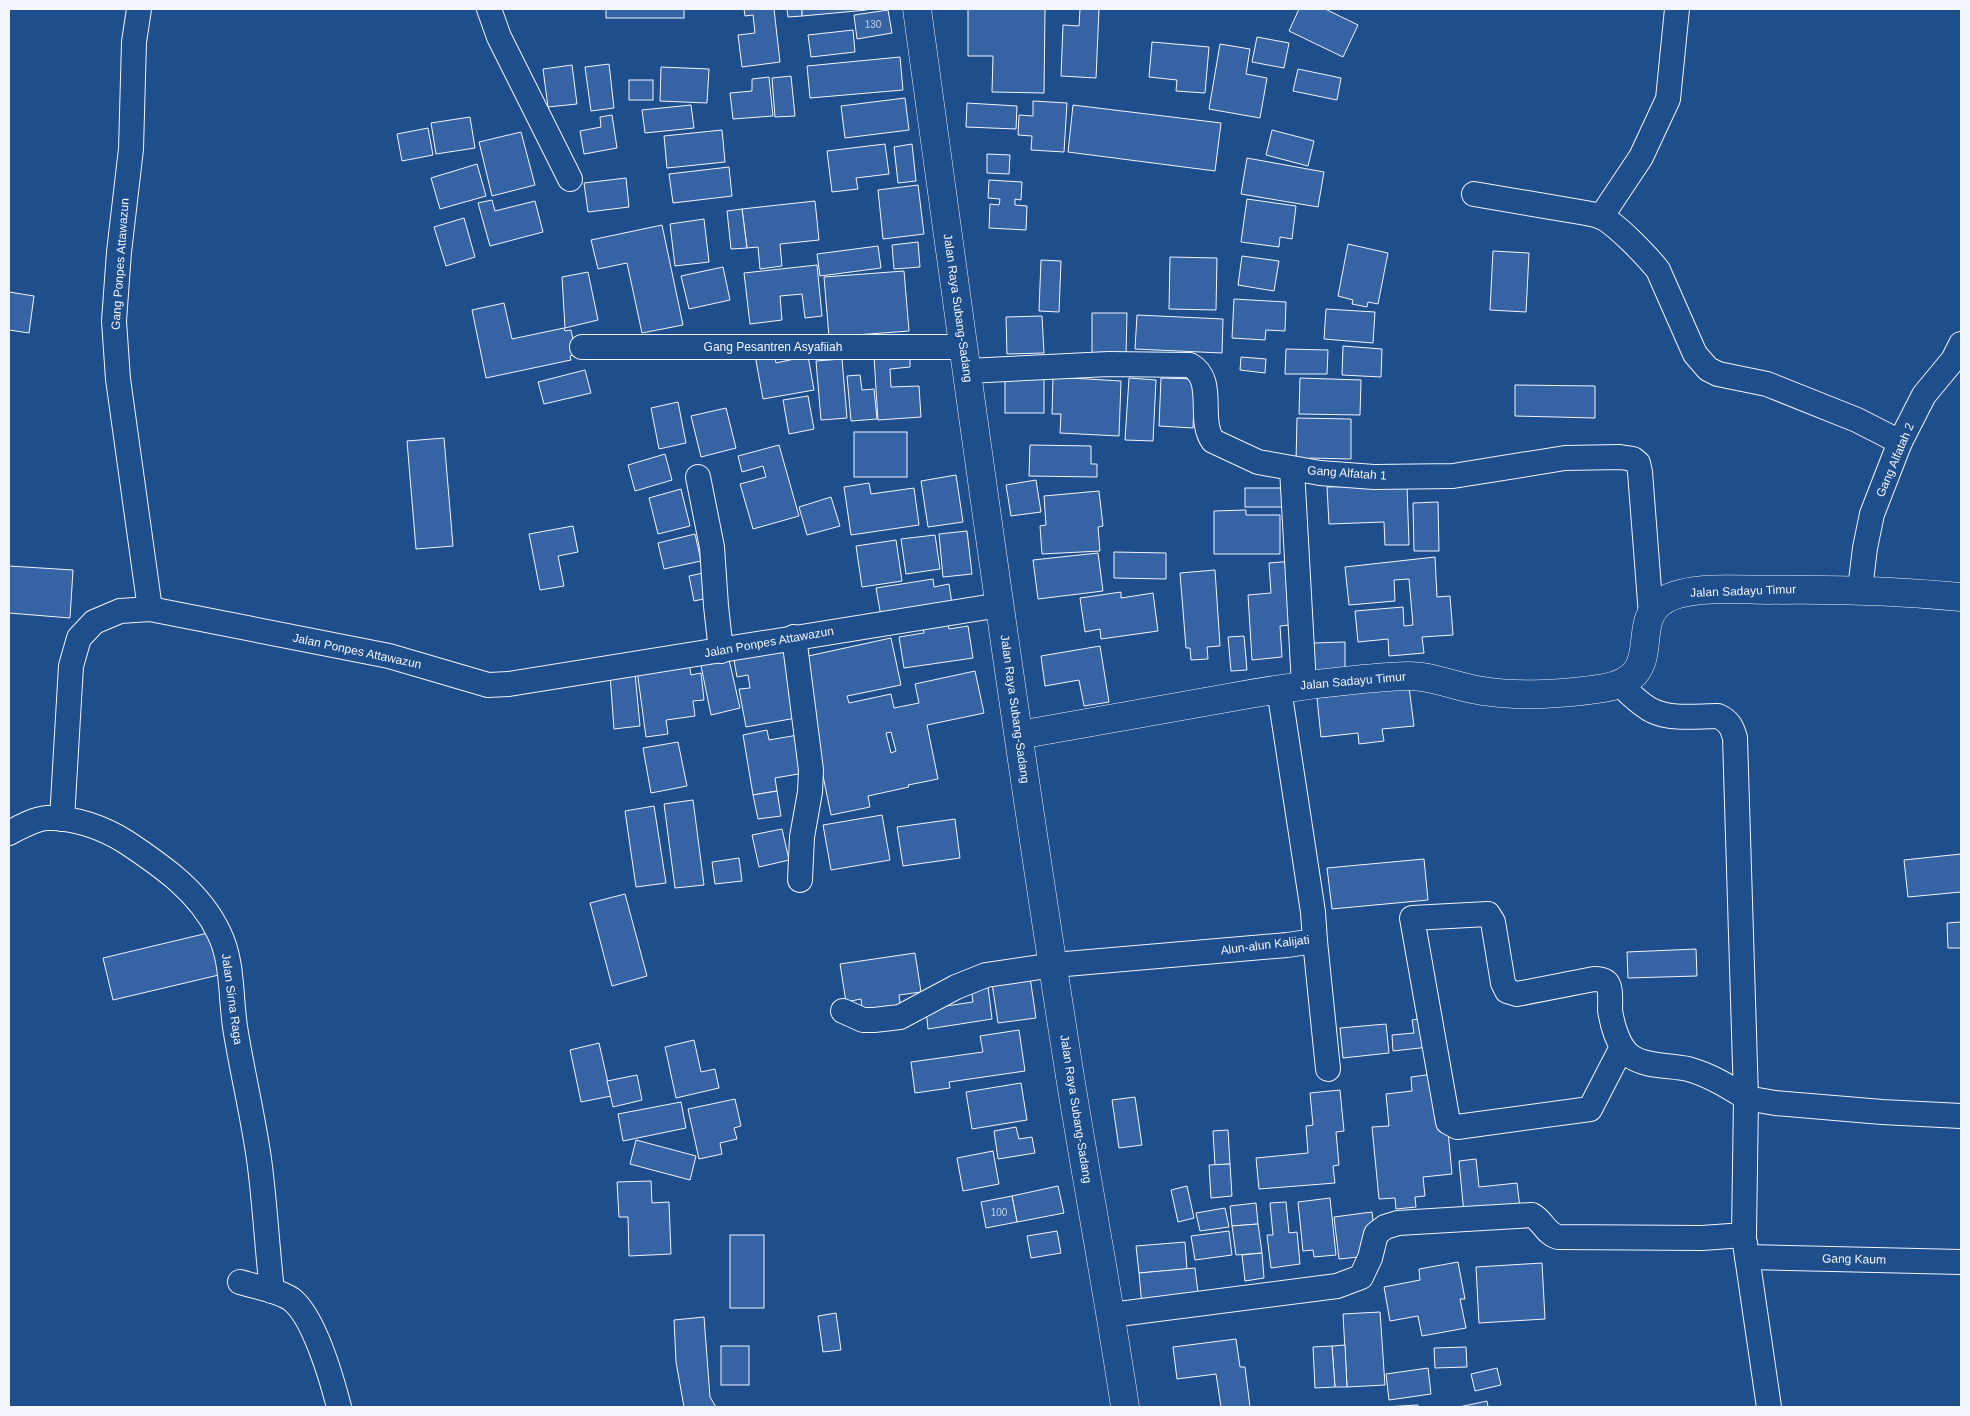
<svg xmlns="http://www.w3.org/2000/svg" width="1970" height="1416" font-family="Helvetica,sans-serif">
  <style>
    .building { fill: #3563a3; stroke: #f2f6ff; fill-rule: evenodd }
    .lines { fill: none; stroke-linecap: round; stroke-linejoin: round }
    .street-casing { stroke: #f2f6ff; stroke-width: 26 }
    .secondary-casing { stroke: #f2f6ff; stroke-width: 29 }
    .primary-casing { stroke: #f2f6ff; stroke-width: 29 }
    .street { stroke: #1f4e8c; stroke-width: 24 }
    .secondary { stroke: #1f4e8c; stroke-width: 28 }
    .primary { stroke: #1f4e8c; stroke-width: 28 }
    .labels { text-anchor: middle; stroke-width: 4; stroke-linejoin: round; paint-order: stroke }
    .number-label { font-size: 10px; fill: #c3d1e8 }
    .street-label { font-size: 12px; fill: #f2f6ff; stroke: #1f4e8c }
  </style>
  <rect width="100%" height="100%" fill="#1f4e8c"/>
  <g class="building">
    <rect x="606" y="9" width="78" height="9"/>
    <polygon points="744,9 774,9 780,62 742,67 738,35 755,33 753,15 745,16"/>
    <polygon points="787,9 802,9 802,16 788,17"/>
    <polygon points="802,9 867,9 867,10 802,16"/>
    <polygon points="968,9 1045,9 1044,93 992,92 993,56 968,56"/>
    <polygon points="1080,9 1099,9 1096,78 1061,76 1063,25 1079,26"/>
    <polygon points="1299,9 1325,9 1358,25 1343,57 1289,31"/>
    <polygon points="888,10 892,33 857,39 854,15"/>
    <polygon points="853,30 855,52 811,57 808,35"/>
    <polygon points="1257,37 1289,43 1284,68 1252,62"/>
    <polygon points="1152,42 1209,47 1205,93 1176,91 1177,80 1149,77"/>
    <polygon points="1220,44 1250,49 1246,74 1267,78 1260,118 1209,109"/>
    <polygon points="900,57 903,90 810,98 807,66"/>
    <polygon points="609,64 614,108 591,111 585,67"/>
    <polygon points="572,65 577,104 548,107 543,69"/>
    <polygon points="661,67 709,69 707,103 660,101"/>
    <polygon points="1298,69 1341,78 1337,100 1293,91"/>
    <polygon points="791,76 795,116 775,117 772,78"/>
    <polygon points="769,77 773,116 733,119 730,93 752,91 752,79"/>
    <rect x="629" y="80" width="24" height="20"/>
    <polygon points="905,98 909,130 845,138 841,106"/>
    <polygon points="1033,101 1067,103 1064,152 1031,150 1032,136 1018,135 1019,115 1033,116"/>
    <polygon points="967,103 1017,106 1016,129 966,127"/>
    <polygon points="691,105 694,128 645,133 642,110"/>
    <polygon points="1073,105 1221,123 1215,171 1068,152"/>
    <polygon points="612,115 617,148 584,154 580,131 601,127 600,117"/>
    <polygon points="470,117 475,148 436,154 431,123"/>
    <polygon points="428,128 433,155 402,161 397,134"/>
    <polygon points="722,130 725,162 667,168 664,136"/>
    <polygon points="1272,130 1314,141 1308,166 1266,155"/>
    <polygon points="521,132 535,185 492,196 479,142"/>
    <polygon points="885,144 889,174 856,178 858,189 832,192 827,151"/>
    <polygon points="912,144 916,181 898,183 894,147"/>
    <polygon points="987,154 1010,155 1009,174 987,173"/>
    <polygon points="1247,158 1324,172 1318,207 1241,194"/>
    <polygon points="477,164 486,196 440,209 431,178"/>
    <polygon points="729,167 732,196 673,203 669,174"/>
    <polygon points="626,178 629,207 588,212 584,183"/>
    <polygon points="989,180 1022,182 1021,200 1015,199 1015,205 1027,206 1026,230 989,228 990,204 999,205 1000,199 988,198"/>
    <polygon points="918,185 924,234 883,239 878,190"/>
    <polygon points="1247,199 1296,206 1292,239 1280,237 1279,247 1241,242"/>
    <polygon points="492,200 495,211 535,201 543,232 490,246 478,203"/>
    <polygon points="815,201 819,240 780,244 782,266 760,269 758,247 747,248 742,209"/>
    <polygon points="742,209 747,248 731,249 727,211"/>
    <polygon points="464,218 475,257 446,266 434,227"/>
    <polygon points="704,219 709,262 675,266 670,224"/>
    <polygon points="662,225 683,325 642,333 627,263 598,269 591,240"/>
    <polygon points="918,242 920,267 894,269 892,245"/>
    <polygon points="1348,244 1388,253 1378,304 1368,302 1367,307 1352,304 1353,300 1338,296"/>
    <polygon points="878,246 881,268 820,276 817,254"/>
    <polygon points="1493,251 1529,253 1526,312 1490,310"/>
    <polygon points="1242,256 1279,261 1274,291 1238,285"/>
    <polygon points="1170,257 1217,258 1216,310 1169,309"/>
    <polygon points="1041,260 1061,261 1059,312 1039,311"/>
    <polygon points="817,265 822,316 805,318 802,294 780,296 782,320 750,324 744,273"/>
    <polygon points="723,267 730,300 689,309 681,276"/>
    <polygon points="904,271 909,331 829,337 824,277"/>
    <polygon points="588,272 598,320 565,328 562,277"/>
    <polygon points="9,292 34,296 29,333 9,330"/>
    <polygon points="1234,299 1286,302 1285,331 1266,330 1265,340 1232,338"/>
    <polygon points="504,303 512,339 564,328 565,331 571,330 576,354 570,356 571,360 486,378 472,310"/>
    <polygon points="1326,309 1375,312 1373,343 1324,339"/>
    <polygon points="1092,313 1127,313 1126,356 1092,355"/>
    <polygon points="1137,315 1223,319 1222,353 1135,349"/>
    <polygon points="1042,316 1044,353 1007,354 1006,317"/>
    <polygon points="1343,346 1382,349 1381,377 1342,375"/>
    <polygon points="1286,349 1328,350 1327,374 1285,374"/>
    <polygon points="774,351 776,363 808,356 814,390 763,399 755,355"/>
    <polygon points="910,354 910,367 890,369 891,387 919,386 921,417 878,420 874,357"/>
    <polygon points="1241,357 1266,359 1265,373 1240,370"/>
    <polygon points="842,359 847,418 821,420 816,361"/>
    <polygon points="585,370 591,393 544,404 538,382"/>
    <rect x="1005" y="372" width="39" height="41"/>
    <polygon points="860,375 862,390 874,389 877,419 851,421 847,376"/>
    <polygon points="1053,377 1121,381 1119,436 1060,433 1061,414 1052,414"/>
    <polygon points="1129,378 1156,380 1153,441 1125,440"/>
    <polygon points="1161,378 1195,379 1193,428 1159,426"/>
    <polygon points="1300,378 1361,380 1360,415 1299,414"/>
    <polygon points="1515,385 1595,386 1595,418 1515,416"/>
    <polygon points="808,396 814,429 789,434 783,400"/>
    <polygon points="678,402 686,443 659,449 651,408"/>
    <polygon points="726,408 736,448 701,457 691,416"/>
    <polygon points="1297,418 1351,419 1351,459 1310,458 1310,463 1296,462"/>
    <rect x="854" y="432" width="53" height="45"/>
    <polygon points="444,438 453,546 416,549 407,441"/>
    <polygon points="779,445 799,516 753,529 740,484 766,477 763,466 742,472 738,456"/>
    <polygon points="1030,445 1091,446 1091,464 1097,464 1097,477 1029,476"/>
    <polygon points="665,454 672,480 635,491 628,465"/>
    <polygon points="956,475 963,522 928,527 921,481"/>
    <polygon points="1036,480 1041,512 1011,516 1006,485"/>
    <polygon points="869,483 871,494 914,488 919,525 851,535 844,487"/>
    <polygon points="1407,485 1409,545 1385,545 1384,522 1329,524 1327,487"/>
    <rect x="1245" y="488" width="38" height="19"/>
    <polygon points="681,489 690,526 658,534 649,498"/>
    <polygon points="1099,491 1103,526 1098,527 1100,551 1042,554 1040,526 1046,525 1044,496"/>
    <polygon points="831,497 840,526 807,535 799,507"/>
    <polygon points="1438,502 1439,551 1414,551 1413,503"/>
    <polygon points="1246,510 1246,515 1280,515 1280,554 1214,554 1214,511"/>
    <polygon points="573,526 578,552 558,556 564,586 540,590 529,534"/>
    <polygon points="967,531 972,574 943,577 939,534"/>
    <polygon points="695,534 701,561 664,569 658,543"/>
    <polygon points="935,535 940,569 906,574 901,539"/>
    <polygon points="896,540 902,581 862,587 856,546"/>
    <polygon points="1114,552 1166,553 1166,579 1114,578"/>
    <polygon points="1098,553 1103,591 1038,599 1033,560"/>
    <polygon points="1435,557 1437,597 1450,596 1453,635 1422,637 1424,653 1389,656 1388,639 1358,642 1355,611 1403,607 1404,626 1413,625 1409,579 1394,580 1395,601 1349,605 1345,567"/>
    <polygon points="1294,561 1299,624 1280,626 1282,657 1252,660 1248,595 1271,593 1269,563"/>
    <polygon points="9,566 73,570 70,618 9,613"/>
    <polygon points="1215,570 1220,646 1207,647 1208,659 1191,660 1190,648 1186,648 1180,573"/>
    <polygon points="708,572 713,597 694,601 689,576"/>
    <polygon points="933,579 934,587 949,584 952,604 882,622 876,588"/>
    <polygon points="1121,592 1121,598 1153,593 1158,631 1101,639 1100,629 1085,632 1080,598"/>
    <polygon points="947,619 949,629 968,626 973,658 904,668 899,637 924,633 922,622"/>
    <polygon points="1244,636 1247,670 1231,671 1228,637"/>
    <path d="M891 638 901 685 847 696 849 703 891 694 894 708 919 703 915 684 975 671 984 713 927 725 938 779 908 785 909 787 868 796 870 807 831 815 799 658ZM891 732 896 751 891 753 886 733Z"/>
    <polygon points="1345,642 1345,671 1313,672 1313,643"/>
    <polygon points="1100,646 1109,702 1084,706 1079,680 1045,686 1041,656"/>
    <polygon points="784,651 796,718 746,727 739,689 750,688 748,675 737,677 734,660"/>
    <polygon points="728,655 740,708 711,715 700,661"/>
    <polygon points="689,663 691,675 701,673 704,700 693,701 695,716 666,720 668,734 646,737 637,670"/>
    <polygon points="635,673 640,726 614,729 610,675"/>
    <polygon points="1409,687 1414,726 1382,729 1384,741 1359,744 1358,733 1321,737 1317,698"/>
    <polygon points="767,730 769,740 798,735 804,773 775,778 777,791 753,795 743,735"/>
    <polygon points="678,742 687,786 651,793 643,748"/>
    <polygon points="777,791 781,816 758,819 753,795"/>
    <polygon points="693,800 704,885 675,888 664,804"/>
    <polygon points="654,806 666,883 636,887 625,811"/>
    <polygon points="882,815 890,860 831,870 823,825"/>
    <polygon points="955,819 960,858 903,866 897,827"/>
    <polygon points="782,829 789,860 759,867 752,835"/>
    <polygon points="1961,854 1961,892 1908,897 1904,860"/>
    <polygon points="739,858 742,881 715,884 712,862"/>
    <polygon points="1424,859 1428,900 1332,909 1327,868"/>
    <polygon points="625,894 647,976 612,986 590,903"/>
    <polygon points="1961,922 1961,948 1948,948 1947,923"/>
    <polygon points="212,932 223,974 113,1000 103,958"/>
    <polygon points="1696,949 1697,976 1628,978 1627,952"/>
    <polygon points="915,953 921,992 899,995 901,1010 863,1015 861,999 846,1002 840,964"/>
    <polygon points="1030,977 1036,1018 998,1023 992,983"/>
    <polygon points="988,987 992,1019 928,1029 926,1009 973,1002 971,989"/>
    <polygon points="1425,1018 1429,1047 1393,1051 1392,1035 1414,1033 1412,1020"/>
    <polygon points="1386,1024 1389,1053 1343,1058 1340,1028"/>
    <polygon points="1019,1030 1025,1071 949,1082 950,1088 915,1093 911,1062 983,1052 980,1036"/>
    <polygon points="694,1040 701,1072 715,1069 719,1088 676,1098 665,1047"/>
    <polygon points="599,1043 611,1096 581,1102 570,1050"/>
    <polygon points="1434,1074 1440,1132 1448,1131 1452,1174 1423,1177 1425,1196 1415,1197 1416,1207 1396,1209 1395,1198 1379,1199 1372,1127 1389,1126 1386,1094 1412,1091 1411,1077"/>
    <polygon points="637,1075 642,1100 613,1107 607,1081"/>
    <polygon points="1021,1083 1027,1120 972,1129 966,1092"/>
    <polygon points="1340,1090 1344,1131 1336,1132 1339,1165 1333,1166 1335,1183 1259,1189 1256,1158 1308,1153 1306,1126 1313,1125 1310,1093"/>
    <polygon points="1135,1097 1142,1145 1119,1148 1112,1100"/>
    <polygon points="735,1099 741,1126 734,1128 737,1139 720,1143 722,1154 699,1159 688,1109"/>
    <polygon points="681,1102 686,1128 623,1141 618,1114"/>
    <polygon points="1016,1127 1019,1139 1032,1137 1035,1153 998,1159 994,1131"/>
    <polygon points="1228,1130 1230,1164 1215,1165 1213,1131"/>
    <polygon points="636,1140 696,1156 690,1180 630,1164"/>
    <polygon points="993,1151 999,1184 963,1191 957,1158"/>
    <polygon points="1476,1159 1479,1187 1517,1183 1520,1208 1464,1214 1459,1161"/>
    <polygon points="1230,1164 1232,1196 1211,1198 1209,1165"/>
    <polygon points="651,1181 652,1203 669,1202 671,1254 629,1256 628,1217 619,1217 617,1182"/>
    <polygon points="1058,1186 1064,1213 1017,1222 1012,1196"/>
    <polygon points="1187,1186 1194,1218 1178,1222 1171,1190"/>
    <polygon points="1012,1196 1017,1222 986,1228 981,1202"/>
    <polygon points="1330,1198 1336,1255 1314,1257 1313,1250 1303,1251 1298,1202"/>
    <polygon points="1286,1202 1289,1233 1297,1232 1300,1264 1271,1268 1267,1235 1273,1235 1270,1203"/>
    <polygon points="1256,1203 1258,1224 1232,1226 1230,1206"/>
    <polygon points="1225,1208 1229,1227 1200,1231 1196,1213"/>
    <polygon points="1372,1212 1374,1228 1366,1229 1369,1256 1339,1259 1334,1217"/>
    <polygon points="1258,1224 1262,1253 1236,1255 1232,1226"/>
    <polygon points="1057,1231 1061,1253 1031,1258 1027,1236"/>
    <polygon points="1229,1231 1232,1255 1195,1260 1191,1236"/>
    <rect x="730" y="1235" width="34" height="73"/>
    <polygon points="1185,1242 1187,1269 1139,1273 1136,1246"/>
    <polygon points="1262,1253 1264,1278 1245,1281 1242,1255"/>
    <polygon points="1458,1262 1465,1299 1460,1299 1466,1328 1422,1336 1418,1316 1390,1321 1384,1287 1420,1280 1419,1269"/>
    <polygon points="1542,1263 1545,1319 1479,1323 1476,1267"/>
    <polygon points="1195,1268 1199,1301 1142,1306 1139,1273"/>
    <polygon points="1380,1312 1385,1385 1347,1387 1343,1314"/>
    <polygon points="836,1313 841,1350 823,1352 818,1316"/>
    <polygon points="704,1317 710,1397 716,1407 684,1407 676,1362 674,1320"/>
    <polygon points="1236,1339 1240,1367 1245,1367 1250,1407 1221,1407 1216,1374 1177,1379 1173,1347"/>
    <polygon points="1345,1345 1347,1387 1335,1387 1332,1346"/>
    <rect x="721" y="1346" width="28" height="39"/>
    <polygon points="1332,1346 1335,1387 1315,1388 1313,1347"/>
    <polygon points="1466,1347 1467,1367 1435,1368 1434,1348"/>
    <polygon points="1428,1368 1431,1394 1389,1400 1386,1374"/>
    <polygon points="1497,1368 1501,1385 1475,1391 1471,1374"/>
    <polygon points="1487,1401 1488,1407 1459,1407"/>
    <polygon points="1418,1405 1418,1407 1384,1407"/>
  </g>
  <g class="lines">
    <g class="street-casing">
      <g id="street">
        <polyline points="139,9 134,42 131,149 119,252 114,321 118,379 150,609"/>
        <polyline points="489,9 499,37 570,179"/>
        <path d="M1474 194 1586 213C1591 214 1597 215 1602 217 1618 226 1646 255 1658 270L1695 354 1708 369 1718 374 1767 384 1857 420 1900 442"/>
        <polyline points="1601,217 1641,157 1668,99 1677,9"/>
        <polyline points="582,347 963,347"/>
        <path d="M967 371 1109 364 1190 365C1217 380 1197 419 1213 441L1258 462 1320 473 1374 477 1453 476 1565 458 1620 457 1633 459 1638 463 1640 472 1651 615"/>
        <polyline points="1292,469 1304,685"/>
        <polyline points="698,477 712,547 716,606 721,651"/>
        <polyline points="1860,589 1865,548 1872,514 1900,442 1924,395 1953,360 1961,344"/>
        <polyline points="794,637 811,770 810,792 802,837 800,880"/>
        <path d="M1619 684C1630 693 1640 705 1653 711 1671 720 1698 716 1718 716 1729 721 1732 727 1735 738L1746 1098"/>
        <polyline points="62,819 71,666 79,638 94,622 120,611 150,609 389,656 488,685 509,684 1000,605"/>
        <path d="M9 833C20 827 34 819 47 818 74 817 104 828 126 842 162 866 200 892 219 933 234 963 230 1001 236 1033 243 1075 253 1117 259 1159 265 1203 267 1247 272 1291"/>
        <polyline points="1315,941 1328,1069"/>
        <polyline points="843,1011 863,1020 874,1020 900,1017 956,987 986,975 1054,965 1287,945 1315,941 1313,912 1279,689"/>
        <path d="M1622 1047 1590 1109 1457 1127 1448 1122 1412 918 1488 914 1493 922 1503 983 1507 991 1517 994 1594 979C1600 979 1607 980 1609 987 1611 994 1610 1003 1610 1010 1612 1024 1618 1046 1629 1055 1644 1067 1670 1065 1688 1069 1710 1075 1728 1086 1746 1098"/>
        <polyline points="1745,1243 1769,1407"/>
        <polyline points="1747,1257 1961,1262"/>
        <path d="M240 1282C256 1287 277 1290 291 1299 314 1316 332 1380 339 1407"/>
        <path d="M1111 1315 1337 1286 1361 1277 1370 1258 1376 1234 1385 1227 1398 1223 1532 1215C1543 1221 1546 1234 1558 1237L1702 1238 1744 1235 1746 1098 1775 1103 1882 1112 1961 1116"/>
      </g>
    </g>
    <g class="secondary-casing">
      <path id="secondary" d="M1019 735C1090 722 1162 710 1233 697 1276 689 1319 683 1363 679 1378 678 1394 676 1409 676 1434 676 1458 688 1483 691 1520 697 1567 694 1604 688 1666 677 1630 627 1660 603 1684 584 1740 590 1769 590 1834 589 1897 591 1961 597"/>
    </g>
    <g class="primary-casing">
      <path id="primary" d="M917 9C965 361 1013 713 1068 1064 1086 1178 1108 1292 1125 1407"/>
    </g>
    <use href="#street" class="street"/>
    <use href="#secondary" class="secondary"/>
    <use href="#primary" class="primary"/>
  </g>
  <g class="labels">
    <g class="number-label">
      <text x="873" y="28">130</text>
      <text x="999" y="1216">100</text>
    </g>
    <g class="street-label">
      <text transform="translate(120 264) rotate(-86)" y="4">Gang Ponpes Attawazun</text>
      <text transform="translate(958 308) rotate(82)" y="4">Jalan Raya Subang-Sadang</text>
      <text x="773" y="351">Gang Pesantren Asyafiiah</text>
      <text transform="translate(1895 460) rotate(-67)" y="4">Gang Alfatah 2</text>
      <text transform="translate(1347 473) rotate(4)" y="4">Gang Alfatah 1</text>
      <text transform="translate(1743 591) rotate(-2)" y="4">Jalan Sadayu Timur</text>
      <text transform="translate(769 642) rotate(-10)" y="4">Jalan Ponpes Attawazun</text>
      <text transform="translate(357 651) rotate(12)" y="4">Jalan Ponpes Attawazun</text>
      <text transform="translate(1353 681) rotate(-5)" y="4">Jalan Sadayu Timur</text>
      <text transform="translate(1015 709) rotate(82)" y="4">Jalan Raya Subang-Sadang</text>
      <text transform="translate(1265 945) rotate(-7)" y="4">Alun-alun Kalijati</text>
      <text transform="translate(232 999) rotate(82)" y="4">Jalan Sirna Raga</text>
      <text transform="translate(1076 1109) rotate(81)" y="4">Jalan Raya Subang-Sadang</text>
      <text transform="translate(1854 1259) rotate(1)" y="4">Gang Kaum</text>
    </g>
  </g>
  <rect width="1970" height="1416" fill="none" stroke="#f2f6ff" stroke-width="20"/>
</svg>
